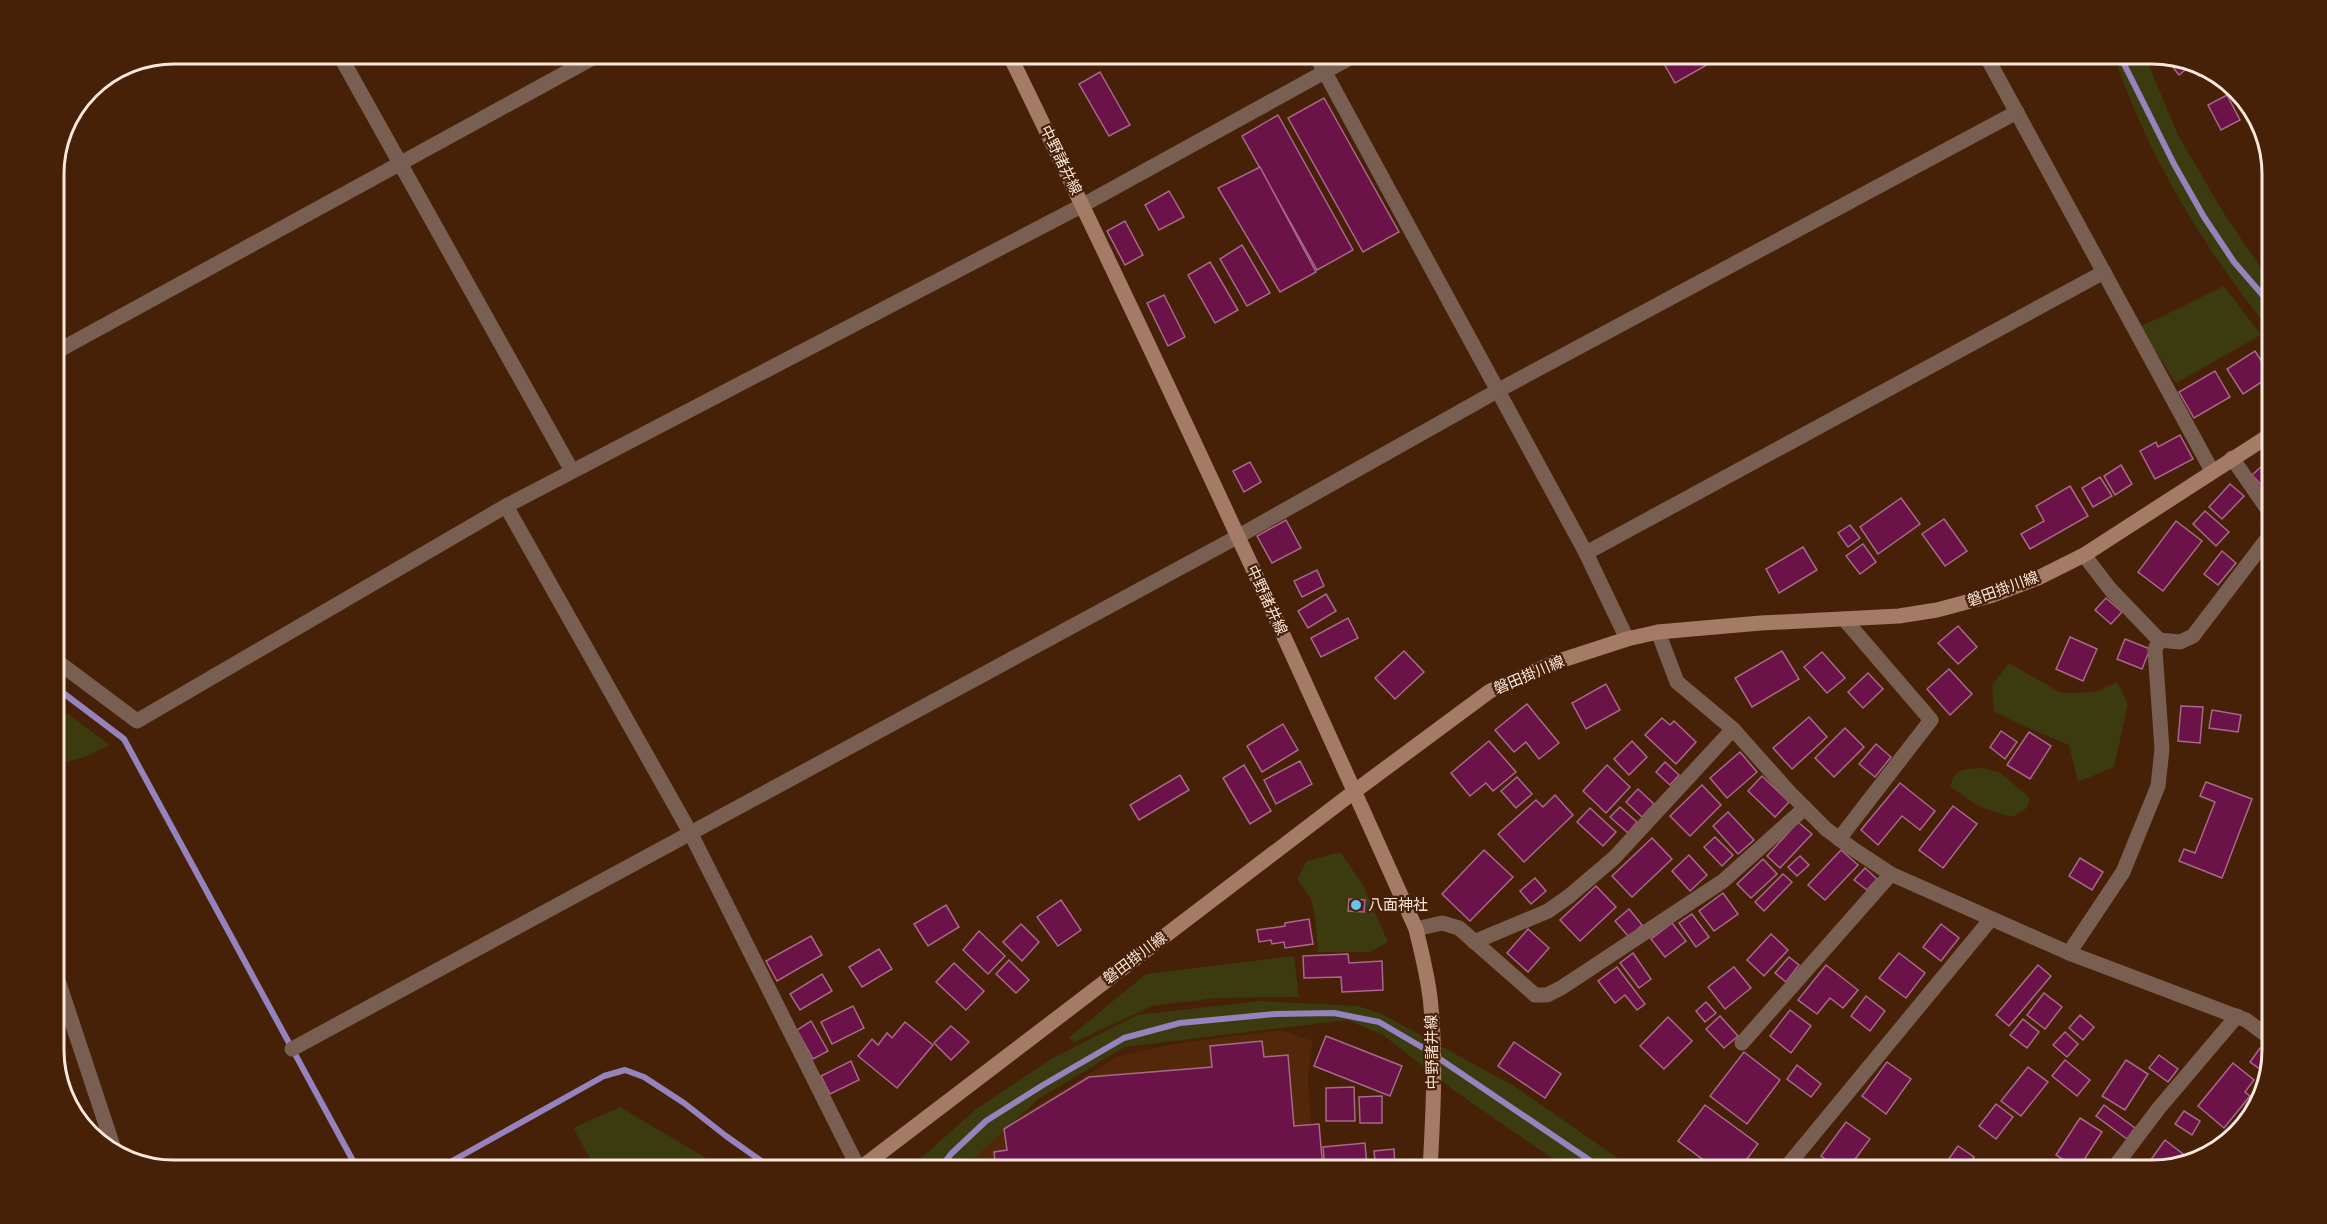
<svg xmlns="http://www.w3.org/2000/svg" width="2327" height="1224" font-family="'Open Sans','Noto Sans JP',sans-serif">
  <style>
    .built { fill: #52270a }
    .green { fill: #3b3b0f }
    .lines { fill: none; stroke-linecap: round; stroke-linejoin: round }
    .stream { stroke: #9483bc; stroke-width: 6 }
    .building { fill: #6b1348; stroke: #a66a88; stroke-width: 1.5 }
    .street { stroke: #785f52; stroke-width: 15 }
    .secondary { stroke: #a37b66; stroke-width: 15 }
    .poi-dot { fill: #65c5ef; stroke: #462007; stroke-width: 2 }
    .labels { text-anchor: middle; stroke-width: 4.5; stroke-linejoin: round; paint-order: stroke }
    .street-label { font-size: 15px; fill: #fbe7dc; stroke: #462007 }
    .poi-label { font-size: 15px; fill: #fbe7dc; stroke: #462007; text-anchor: start }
    .rim { fill: none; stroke: #fbe7dc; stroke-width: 3 }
  </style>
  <rect width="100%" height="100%" fill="#462007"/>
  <polygon class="built" points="1280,1030 1313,1041 1308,1076 1314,1170 959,1170 964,1161 994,1132 1118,1056 1173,1044"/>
  <g class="green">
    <path d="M2113 54H2144L2178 135 2223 212 2273 286V334C2205 251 2148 156 2113 54Z"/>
    <polygon points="2224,286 2261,335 2176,383 2140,327"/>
    <polygon points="2009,663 2061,693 2095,692 2117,682 2128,704 2114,767 2078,782 2069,745 2019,724 1994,711 1992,685"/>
    <polygon points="54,704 110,745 85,757 54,766"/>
    <path d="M1982 768 1999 772 2030 798 2027 808 2012 817 1980 807 1950 787C1955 767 1964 770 1982 768Z"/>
    <polygon points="1340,852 1363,885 1388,942 1370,952 1318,952 1315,918 1311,899 1297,879 1307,861"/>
    <polygon points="1294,956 1299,997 1216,998 1152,1006 1075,1042 1068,1038 1146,974"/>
    <polygon points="1260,1001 1358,1006 1382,1014 1514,1086 1635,1170 1569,1170 1456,1092 1383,1035 1347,1020 1125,1047 1040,1098 973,1159 965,1170 903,1170 926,1154 976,1109 1051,1059 1137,1015"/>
    <polygon points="620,1107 726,1170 597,1170 573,1128"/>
  </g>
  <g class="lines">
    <g class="stream">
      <polyline points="2119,54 2174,164 2204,217 2234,262 2273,307"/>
      <polyline points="54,686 124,739 358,1170"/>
      <polyline points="436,1170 604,1076 625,1070 644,1077 684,1103 726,1136 774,1170"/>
      <polyline points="939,1170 951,1154 986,1121 1043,1085 1124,1038 1180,1023 1275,1014 1334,1013 1379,1022 1425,1049 1604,1170"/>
    </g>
  </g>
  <g class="building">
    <polygon points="1037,54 1057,54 1041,62"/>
    <polygon points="1677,54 1726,54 1675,83 1663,62"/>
    <polygon points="2165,57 2206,67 2208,68 2199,76 2190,66 2179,75"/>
    <polygon points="1100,72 1130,125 1109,136 1079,84"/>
    <polygon points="2236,92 2253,108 2255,113 2249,116"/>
    <polygon points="2227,95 2240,120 2221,130 2208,105"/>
    <polygon points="1324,98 1399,232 1363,252 1288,118"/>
    <polygon points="1278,115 1353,250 1317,270 1242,136"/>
    <polygon points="1260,167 1316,272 1280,292 1218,188"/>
    <polygon points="1169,191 1184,217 1159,230 1145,205"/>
    <polygon points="1125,221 1143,255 1125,265 1107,231"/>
    <polygon points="1242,245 1270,293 1247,306 1220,259"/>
    <polygon points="1210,262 1238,310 1215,323 1188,275"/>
    <polygon points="1164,295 1185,337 1168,346 1147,303"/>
    <polygon points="2255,351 2271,376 2243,394 2227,369"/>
    <polygon points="2215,371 2230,397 2194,418 2179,392"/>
    <polygon points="2180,435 2193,459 2155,479 2140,451 2156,442 2158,447"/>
    <polygon points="2273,456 2273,497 2252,475"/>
    <polygon points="1250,462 1261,482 1244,492 1233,471"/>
    <polygon points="2121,465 2132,484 2115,495 2104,476"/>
    <polygon points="2100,477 2112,496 2093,507 2082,488"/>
    <polygon points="2230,484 2244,496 2222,519 2209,507"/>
    <polygon points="2070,486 2088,516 2030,549 2021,534 2044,521 2036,506"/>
    <polygon points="1901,498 1920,524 1878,554 1860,527"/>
    <polygon points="2205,511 2229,532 2216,546 2193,524"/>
    <polygon points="1944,519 1967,551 1945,566 1922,534"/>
    <polygon points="1286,520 1301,548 1272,563 1257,536"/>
    <polygon points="2176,521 2202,541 2163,591 2138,572"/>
    <polygon points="1850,525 1860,538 1848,547 1838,533"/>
    <polygon points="1863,544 1876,562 1860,574 1846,556"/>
    <polygon points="1803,547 1817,570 1779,593 1766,569"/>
    <polygon points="2222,551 2236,563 2218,585 2204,574"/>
    <polygon points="1317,570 1324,586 1302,597 1294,581"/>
    <polygon points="1326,594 1336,611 1308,628 1298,611"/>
    <polygon points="2106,598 2122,612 2111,624 2095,610"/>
    <polygon points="1348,618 1358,638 1321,657 1311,638"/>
    <polygon points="1958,626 1977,647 1958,664 1938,643"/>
    <polygon points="2070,637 2097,649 2083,681 2056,669"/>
    <polygon points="2125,639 2150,649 2142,669 2117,659"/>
    <polygon points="1404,651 1424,672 1395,699 1375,678"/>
    <polygon points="1782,651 1799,679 1752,707 1735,678"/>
    <polygon points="1822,652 1845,678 1827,693 1804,667"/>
    <polygon points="1949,669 1972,694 1950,715 1927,689"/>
    <polygon points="1868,673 1883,689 1863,708 1848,692"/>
    <polygon points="1606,684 1620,710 1586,729 1572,703"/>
    <polygon points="1527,704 1559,743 1539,759 1526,742 1514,752 1495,730"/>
    <polygon points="2181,706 2203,707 2200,743 2178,741"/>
    <polygon points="2212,710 2241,715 2238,732 2209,728"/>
    <polygon points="1809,717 1827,737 1792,769 1773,748"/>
    <polygon points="1662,718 1670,725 1674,721 1696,742 1676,764 1645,735"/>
    <polygon points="1283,724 1298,750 1262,772 1247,746"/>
    <polygon points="1845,728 1864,747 1834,777 1815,758"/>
    <polygon points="2001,731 2017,742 2005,759 1990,747"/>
    <polygon points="2029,732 2051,746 2030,779 2007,765"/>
    <polygon points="1489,741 1516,772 1493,791 1486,783 1470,796 1451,773"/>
    <polygon points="1632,741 1647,757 1629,775 1614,759"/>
    <polygon points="1876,744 1891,757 1875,777 1859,764"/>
    <polygon points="1740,752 1757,772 1727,798 1710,778"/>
    <polygon points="1300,761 1312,784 1276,804 1264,780"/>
    <polygon points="1665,762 1679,775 1670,785 1656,772"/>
    <polygon points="1244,765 1271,811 1250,824 1223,778"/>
    <polygon points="1607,765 1630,787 1606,813 1583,791"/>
    <polygon points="1180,775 1189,790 1139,820 1130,805"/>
    <polygon points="1762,776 1789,802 1775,817 1748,791"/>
    <polygon points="1517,777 1532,794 1516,808 1501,791"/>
    <polygon points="2206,782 2252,799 2222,878 2179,861 2184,849 2195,853 2215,802 2200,796"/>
    <polygon points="1900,783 1935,811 1920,830 1902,816 1878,845 1861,830"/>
    <polygon points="1702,785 1721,805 1690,836 1670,816"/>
    <polygon points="1638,789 1654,804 1642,817 1626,802"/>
    <polygon points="1555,795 1573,815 1524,862 1498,834 1536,800 1543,807"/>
    <polygon points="1953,806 1977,824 1943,868 1919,850"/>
    <polygon points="1620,807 1637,822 1628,833 1610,817"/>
    <polygon points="1590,808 1616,832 1603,846 1577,822"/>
    <polygon points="1728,812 1754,840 1738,854 1713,826"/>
    <polygon points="1798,822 1812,834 1780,868 1767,856"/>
    <polygon points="1715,837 1733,855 1722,866 1704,847"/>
    <polygon points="1652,838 1672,859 1632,897 1612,876"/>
    <polygon points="1484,850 1513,877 1470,921 1442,894"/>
    <polygon points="1841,850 1858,865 1825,900 1808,885"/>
    <polygon points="1689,855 1707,875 1690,891 1672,871"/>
    <polygon points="1800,856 1809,865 1797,876 1788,867"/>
    <polygon points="2080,858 2103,872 2092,890 2069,876"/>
    <polygon points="1763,859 1777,874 1751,898 1737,884"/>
    <polygon points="1865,868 1877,879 1867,890 1854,880"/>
    <polygon points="1783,874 1792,882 1764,911 1755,902"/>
    <polygon points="1535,878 1546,891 1531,904 1520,891"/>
    <polygon points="1596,886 1616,907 1580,941 1560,920"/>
    <polygon points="1723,893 1738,914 1714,931 1699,911"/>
    <polygon points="1349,899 1365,900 1364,912 1348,911"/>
    <polygon points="1061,900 1081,930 1058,946 1037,917"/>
    <polygon points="946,905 959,927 928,946 914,924"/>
    <polygon points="1629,909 1642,925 1629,937 1615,921"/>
    <polygon points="1692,914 1709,937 1696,947 1679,923"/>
    <polygon points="1309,919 1313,944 1285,948 1284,942 1272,944 1271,940 1259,942 1257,930 1285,926 1285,923"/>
    <polygon points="1672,923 1686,941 1665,957 1651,939"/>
    <polygon points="1021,924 1039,942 1022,961 1003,942"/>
    <polygon points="1941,924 1959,938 1941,961 1923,947"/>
    <polygon points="1528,929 1549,948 1528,972 1507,953"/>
    <polygon points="979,931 1005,956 988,974 963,950"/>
    <polygon points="1771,934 1788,950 1764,976 1747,960"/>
    <polygon points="811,936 822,955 777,981 766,961"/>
    <polygon points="879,949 892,969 862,987 849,967"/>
    <polygon points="1633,953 1651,979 1639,988 1620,963"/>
    <polygon points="1899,953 1925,973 1906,998 1879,978"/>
    <polygon points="1348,954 1349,963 1382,961 1383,990 1342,992 1341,977 1304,978 1303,956"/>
    <polygon points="1789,957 1799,965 1786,982 1775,973"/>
    <polygon points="1009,960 1029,980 1016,993 996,974"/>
    <polygon points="954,963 984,991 966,1010 936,982"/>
    <polygon points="1826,965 1858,990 1843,1008 1830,998 1817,1014 1798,1000"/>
    <polygon points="2038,965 2051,976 2009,1026 1996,1015"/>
    <polygon points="1617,967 1645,1004 1637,1010 1625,995 1615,1003 1598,981"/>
    <polygon points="1734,967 1751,988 1725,1009 1708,987"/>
    <polygon points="822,974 832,991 800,1010 790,994"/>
    <polygon points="2044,993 2062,1007 2045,1029 2027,1015"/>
    <polygon points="1866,996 1885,1011 1870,1031 1851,1016"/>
    <polygon points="1706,1002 1716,1013 1705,1022 1696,1011"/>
    <polygon points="853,1006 864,1028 832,1044 821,1022"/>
    <polygon points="1790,1010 1811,1026 1791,1053 1770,1036"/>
    <polygon points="2080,1015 2094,1027 2083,1040 2069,1028"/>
    <polygon points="1720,1016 1738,1036 1724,1048 1706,1029"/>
    <polygon points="1668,1017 1692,1041 1664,1069 1640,1046"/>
    <polygon points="2023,1019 2039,1032 2027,1048 2010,1035"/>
    <polygon points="811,1021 828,1051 813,1059 797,1030"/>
    <polygon points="905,1022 933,1045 897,1088 858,1056 872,1039 878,1045 887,1033 892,1038"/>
    <polygon points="951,1026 969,1042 951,1060 934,1043"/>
    <polygon points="2065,1032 2078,1044 2067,1057 2053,1045"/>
    <polygon points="1326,1036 1402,1066 1390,1096 1314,1066"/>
    <polygon points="1262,1041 1264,1057 1288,1055 1294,1126 1319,1124 1323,1170 996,1170 994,1152 1007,1150 1004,1129 1089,1077 1212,1067 1210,1046"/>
    <polygon points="1514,1042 1561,1074 1545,1098 1498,1066"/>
    <polygon points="2260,1048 2272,1056 2267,1074 2250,1062"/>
    <polygon points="1744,1052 1780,1080 1747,1124 1710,1096"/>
    <polygon points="2159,1055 2178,1069 2168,1082 2149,1068"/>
    <polygon points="2065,1060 2090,1080 2077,1096 2052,1076"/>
    <polygon points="2126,1060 2148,1074 2125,1110 2102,1096"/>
    <polygon points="851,1061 859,1080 830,1094 821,1076"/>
    <polygon points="1887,1062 1911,1079 1886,1114 1862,1096"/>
    <polygon points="2233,1063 2254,1080 2245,1092 2250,1096 2224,1128 2198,1106"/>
    <polygon points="1797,1065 1821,1084 1811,1097 1787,1079"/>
    <polygon points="2028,1067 2048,1082 2021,1116 2001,1101"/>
    <polygon points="1354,1087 1355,1121 1326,1121 1326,1088"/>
    <polygon points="1382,1096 1382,1123 1360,1123 1359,1097"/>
    <polygon points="1996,1104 2013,1117 1996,1139 1979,1126"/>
    <polygon points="1705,1105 1758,1144 1739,1170 1717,1170 1678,1141"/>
    <polygon points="2104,1105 2135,1128 2127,1139 2096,1116"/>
    <polygon points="2184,1111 2200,1121 2192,1135 2175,1124"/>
    <polygon points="2080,1118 2102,1132 2078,1169 2056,1155"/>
    <polygon points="1846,1122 1870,1139 1847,1170 1840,1170 1821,1156"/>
    <polygon points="2165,1140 2183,1154 2176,1163 2154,1170 2147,1165"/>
    <polygon points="1365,1143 1367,1167 1325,1170 1323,1147"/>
    <polygon points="1958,1146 1974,1157 1965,1170 1941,1170"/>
    <polygon points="1394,1149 1395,1169 1376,1170 1374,1151"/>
    <polygon points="1988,1161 2002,1170 1983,1170"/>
  </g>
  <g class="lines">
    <g class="street">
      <polyline points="339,54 572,471"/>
      <polyline points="1315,54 1586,553 1627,639"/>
      <polyline points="1985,54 2212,471"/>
      <polyline points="54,353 600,54"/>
      <polyline points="2232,458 2273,517"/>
      <polyline points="506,506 691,834 859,1169"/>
      <polyline points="1586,553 2104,272"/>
      <polyline points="1658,632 1677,682 1733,729 1789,792 1826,829 1853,849 1891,874 2069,953 2246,1020 2273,1040"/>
      <polyline points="2159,640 2180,642 2193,636 2273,531"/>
      <polyline points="54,659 137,721 506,506 1083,205 1357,54"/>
      <polyline points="1839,839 1931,720 1845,620"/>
      <polyline points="1416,929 1442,923 1459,928 1535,995 1547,995 1561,988 1723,881 1805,808"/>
      <polyline points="1474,942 1548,911 1568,897 1614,858 1733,729"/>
      <polyline points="2069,953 2123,872 2158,786 2162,749 2155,650 2159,640 2110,589 2084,555"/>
      <polyline points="54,968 115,1152"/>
      <polyline points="1742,1043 1891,874"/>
      <polyline points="292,1049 1237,537 1497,391 2017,112"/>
      <polyline points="1784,1170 1991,919"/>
      <polyline points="2112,1170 2159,1108 2237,1016"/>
    </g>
    <g class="secondary">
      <path d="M1009 54C1150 343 1285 635 1416 929 1422 955 1429 980 1431 1007 1436 1061 1433 1116 1430 1170"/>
      <polyline points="858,1170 1355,791 1490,691 1553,663 1627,639 1658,632 1761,623 1899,616 1937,610 1993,595 2038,578 2084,555 2273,433"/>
    </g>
  </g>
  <circle class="poi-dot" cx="1356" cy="905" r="6"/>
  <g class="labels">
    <g class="street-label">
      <text transform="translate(1061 160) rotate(64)" y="5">中野諸井線</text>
      <text transform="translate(2003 589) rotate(-20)" y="5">磐田掛川線</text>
      <text transform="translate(1267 600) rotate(65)" y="5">中野諸井線</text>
      <text transform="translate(1529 675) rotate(-23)" y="5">磐田掛川線</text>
      <text transform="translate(1135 958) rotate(-37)" y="5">磐田掛川線</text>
      <text transform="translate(1432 1052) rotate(-91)" y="5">中野諸井線</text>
    </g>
    <g class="poi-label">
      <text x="1368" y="910">八面神社</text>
    </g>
  </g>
  <path d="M0 0H2327V1224H0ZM174 64H2152A110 110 0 0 1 2262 174V1050A110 110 0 0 1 2152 1160H174A110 110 0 0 1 64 1050V174A110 110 0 0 1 174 64Z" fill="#462007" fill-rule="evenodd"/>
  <path class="rim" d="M174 64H2152A110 110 0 0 1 2262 174V1050A110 110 0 0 1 2152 1160H174A110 110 0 0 1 64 1050V174A110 110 0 0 1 174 64Z"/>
</svg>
